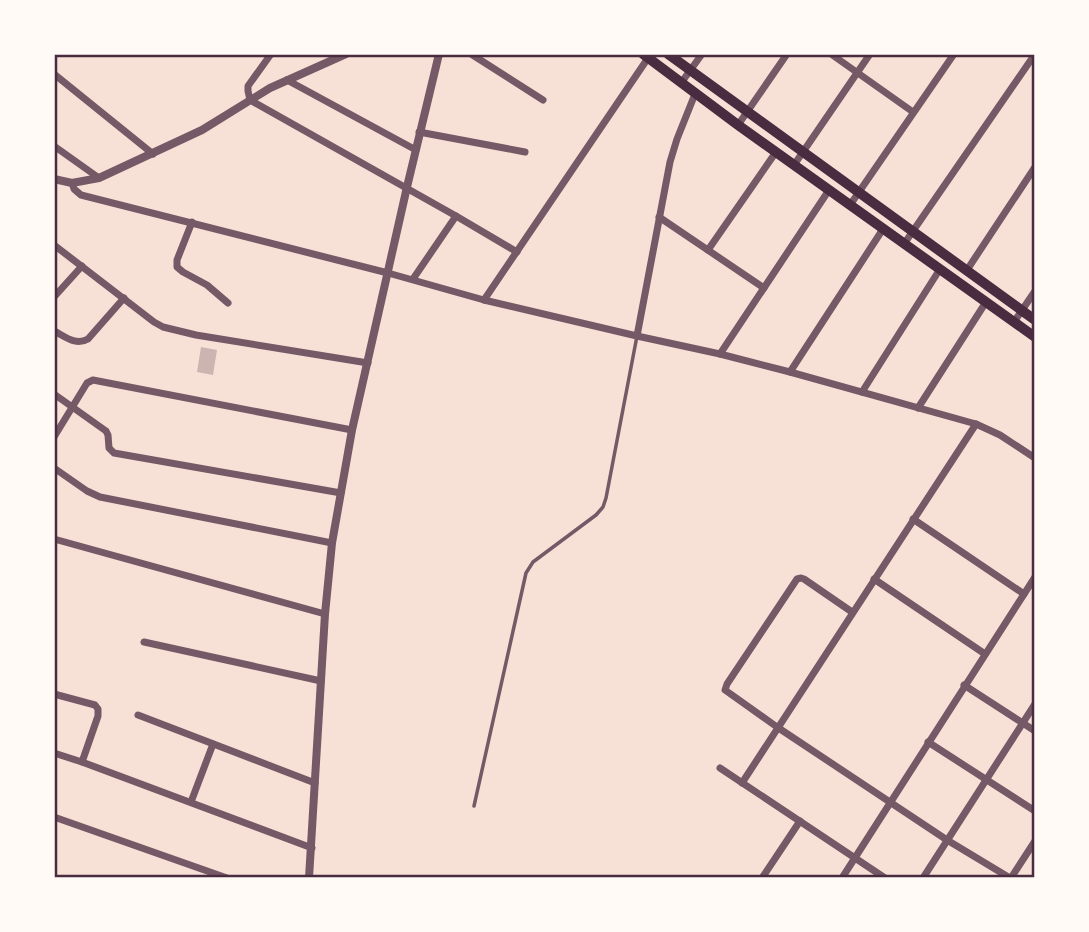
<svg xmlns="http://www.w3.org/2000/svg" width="1089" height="932" font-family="Jost,sans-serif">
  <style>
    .building { fill: #ccb4b1 }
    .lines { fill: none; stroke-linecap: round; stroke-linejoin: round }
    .service { stroke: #755966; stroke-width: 3.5 }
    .minor { stroke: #755966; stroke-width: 7 }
    .tertiary { stroke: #755966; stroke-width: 8 }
    .primary { stroke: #4a2c40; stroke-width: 10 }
    .neatline { fill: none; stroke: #4a2c40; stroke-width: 2.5 }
  </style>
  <rect width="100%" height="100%" fill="#f7e1d7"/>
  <polygon class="building" points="201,347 217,350 213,375 197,372"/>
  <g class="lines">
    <polyline class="service" points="474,806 526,573 533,562 596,515 603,507 606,498 637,336"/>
    <g class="minor">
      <polyline points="271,54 248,86 248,91 250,100 456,216 413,279"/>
      <polyline points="471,54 543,100"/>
      <polyline points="831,54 913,112"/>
      <polyline points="54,74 153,154"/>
      <polyline points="287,80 416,150"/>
      <polyline points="681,83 702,54"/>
      <polyline points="738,125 787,54"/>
      <polyline points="419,132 525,152"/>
      <polyline points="54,146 99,178"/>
      <polyline points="794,165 870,54"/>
      <polyline points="72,183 74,189 81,195 388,273 484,300 637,336 720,354 790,372 976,424 1000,435 1035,458"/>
      <polyline points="850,205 954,54"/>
      <polyline points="456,216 517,252"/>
      <polyline points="659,217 764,288"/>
      <polyline points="192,222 177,260 177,267 183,272 207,285 228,303"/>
      <polyline points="904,244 1035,54"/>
      <polyline points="54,245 154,322 163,327 196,335 368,363"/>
      <polyline points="708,250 776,152"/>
      <polyline points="967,270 1035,167"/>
      <polyline points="54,297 82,266"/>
      <polyline points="484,300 648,58"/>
      <polyline points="1014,322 1035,291"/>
      <path d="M54 331C66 337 76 346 88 339L124 298"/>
      <polyline points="637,336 670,162 677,139 695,94"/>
      <polyline points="720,354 829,190"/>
      <polyline points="790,372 883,229"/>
      <polyline points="862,392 940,269"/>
      <polyline points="54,394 106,431 108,435 109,448 114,453 341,493"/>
      <polyline points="918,408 986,302"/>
      <polyline points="54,437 87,383 93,380 352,430"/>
      <polyline points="54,468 87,491 100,497 332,543"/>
      <polyline points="913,519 1024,594"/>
      <polyline points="54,539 325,614"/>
      <polyline points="874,579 985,654"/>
      <polyline points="852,612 804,579 801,578 797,579 727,684 725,690 777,727 947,840 1010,878"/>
      <polyline points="144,642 321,681"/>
      <polyline points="964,685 1035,731"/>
      <polyline points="54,694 95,705 98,709 98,716 82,762"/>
      <polyline points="138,715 315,783"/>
      <polyline points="928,742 1035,811"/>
      <polyline points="54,753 82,762 312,848"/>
      <polyline points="720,768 885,878"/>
      <polyline points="742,783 976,424"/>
      <polyline points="191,802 213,744"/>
      <polyline points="54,817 227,878"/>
      <polyline points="762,878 800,821"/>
      <polyline points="842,878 1035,577"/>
      <polyline points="923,878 1035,704"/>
      <polyline points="1011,878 1035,841"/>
    </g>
    <g class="tertiary">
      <polyline points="54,179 72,183 99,178 202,130 270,88 346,54"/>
      <polyline points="309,878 325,614 332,543 352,430 407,187 439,54"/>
    </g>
    <g class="primary">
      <polyline points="643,54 738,125 1035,337"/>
      <polyline points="668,54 1035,320"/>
    </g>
  </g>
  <rect width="1089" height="932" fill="none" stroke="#fffaf5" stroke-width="112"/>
  <rect x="56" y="56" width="977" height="820" class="neatline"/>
</svg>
